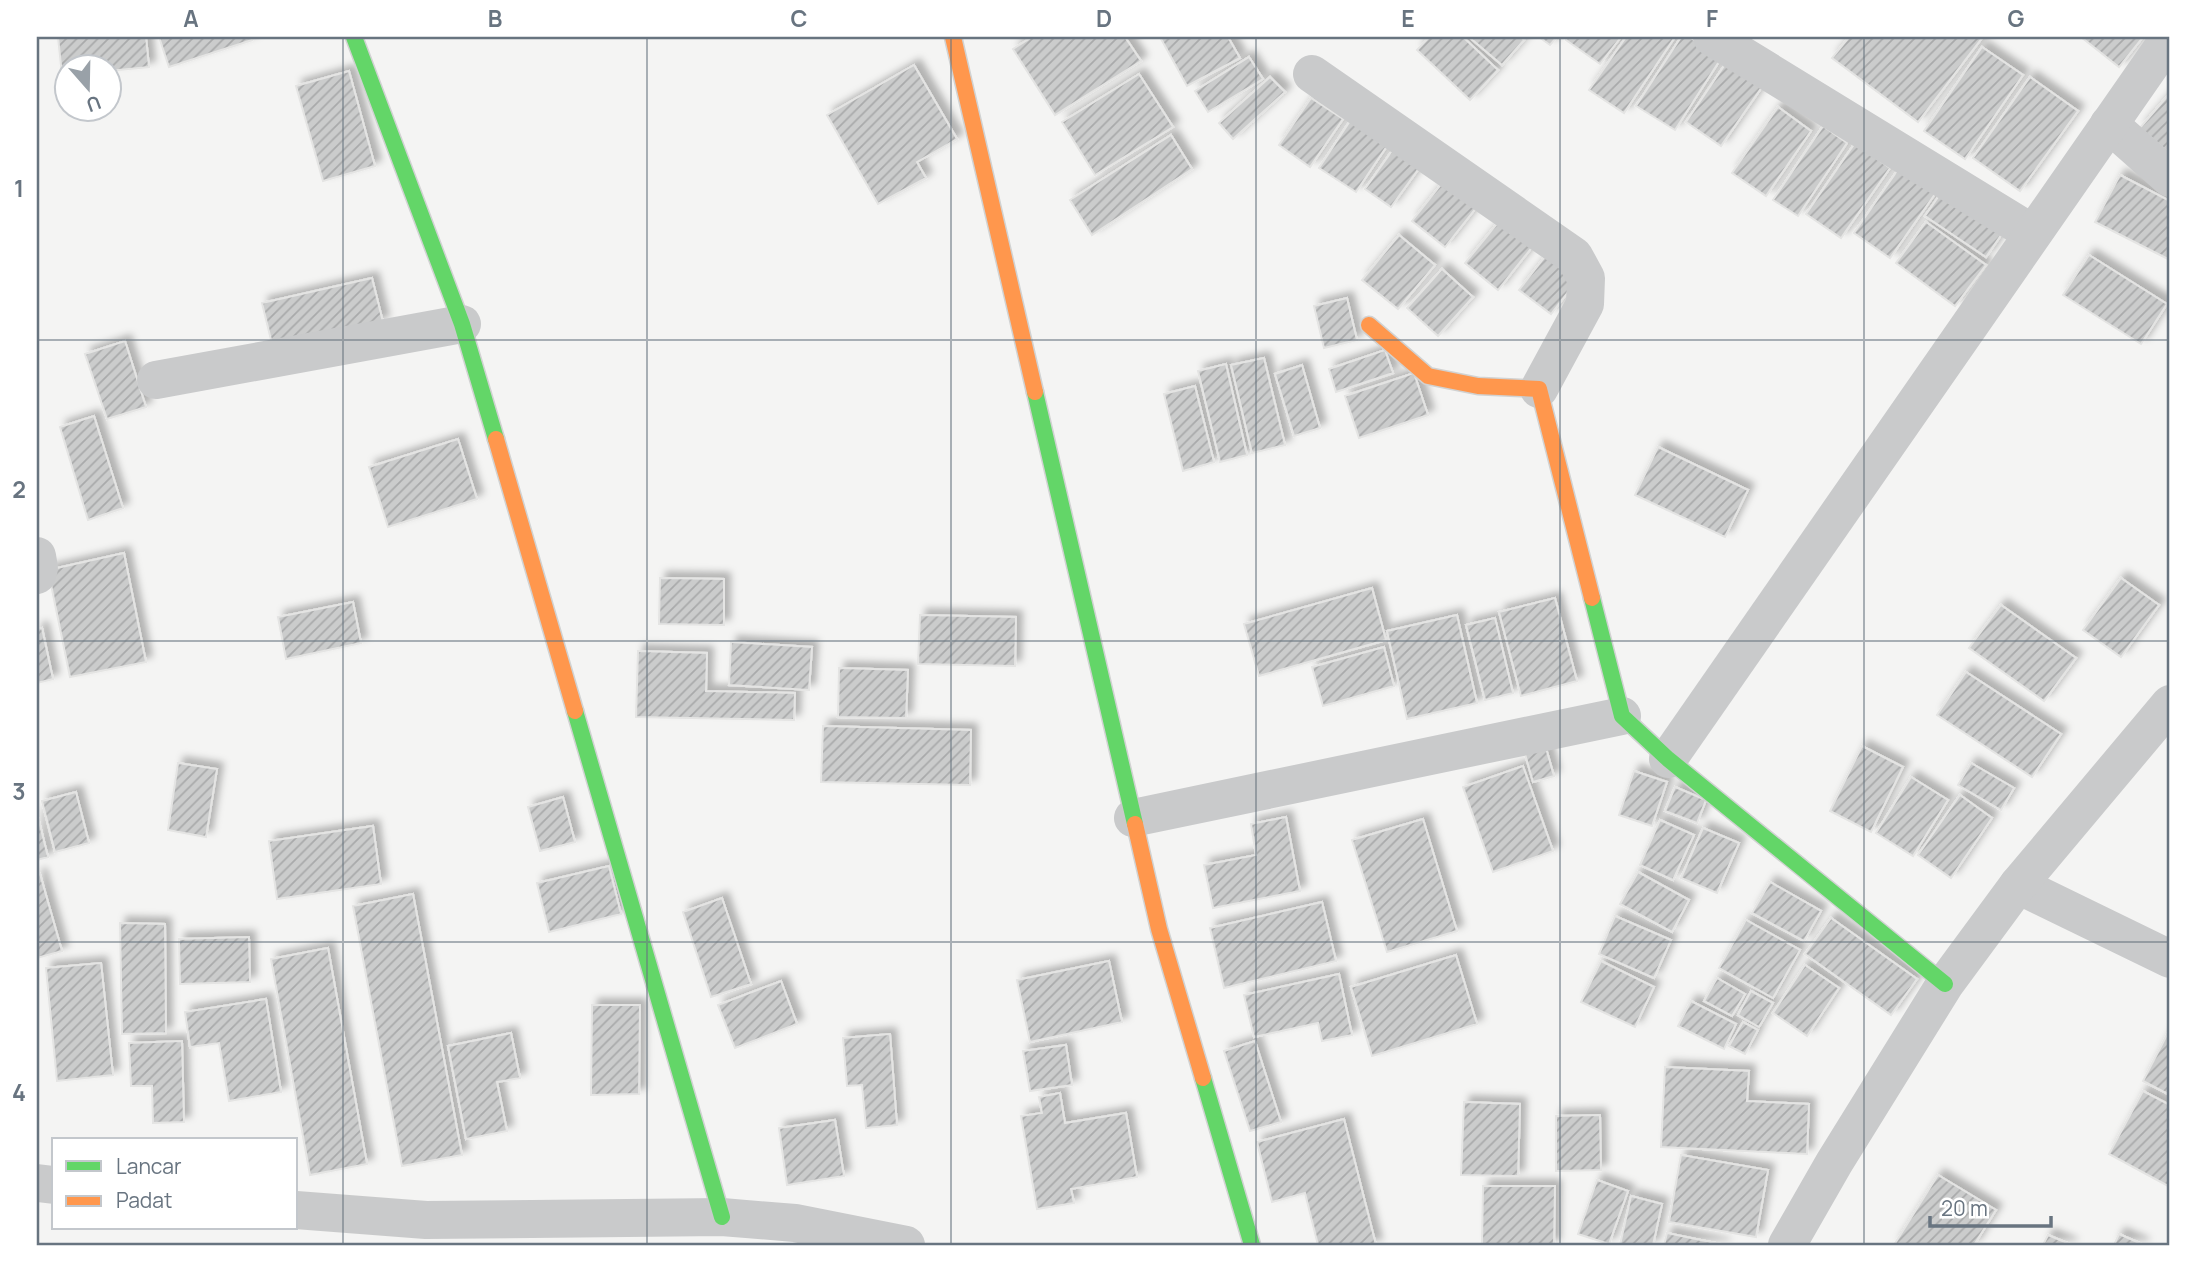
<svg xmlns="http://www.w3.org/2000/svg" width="2207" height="1282" font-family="Manrope,sans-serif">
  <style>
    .building { fill: url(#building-hatch); stroke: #e4e4e3; stroke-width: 2; filter: url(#shadow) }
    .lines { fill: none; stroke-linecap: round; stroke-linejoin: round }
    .fast-casing { stroke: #d1d2d2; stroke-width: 19 }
    .slow-casing { stroke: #d1d2d2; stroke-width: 19 }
    .street { stroke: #c9cacb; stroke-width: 38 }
    .fast { stroke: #63d668; stroke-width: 16 }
    .slow { stroke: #ff974d; stroke-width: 16 }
    .grid { fill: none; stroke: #687480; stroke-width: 2; stroke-opacity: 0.55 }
    .neatline { fill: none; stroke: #687480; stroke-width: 2.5 }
    .grid-label { font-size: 23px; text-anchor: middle; font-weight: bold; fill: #687480 }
  </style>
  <defs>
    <pattern id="building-hatch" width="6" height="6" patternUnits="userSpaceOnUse" patternTransform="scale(1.75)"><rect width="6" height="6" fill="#cbcccc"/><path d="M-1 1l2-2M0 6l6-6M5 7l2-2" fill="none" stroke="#a9aaab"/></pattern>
    <filter id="shadow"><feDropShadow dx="6" dy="-6" stdDeviation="3.5" flood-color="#0004"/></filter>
  </defs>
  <rect width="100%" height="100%" fill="#f4f4f3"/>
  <g class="building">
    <polygon points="58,37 146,37 149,67 108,71 108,66 66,66 66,75 62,75"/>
    <polygon points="159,37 251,37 252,40 169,67"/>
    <polygon points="1032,37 1125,37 1141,61 1055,115 1013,49"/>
    <polygon points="1160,37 1228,37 1240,58 1187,86"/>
    <polygon points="1429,37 1463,37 1498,70 1470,100 1417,50"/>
    <polygon points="1469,37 1521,37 1524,40 1502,65"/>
    <polygon points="1539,37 1557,37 1550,45"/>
    <polygon points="1568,37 1621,37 1600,64 1566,40"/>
    <polygon points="1626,37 1675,37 1624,113 1589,90"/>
    <polygon points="1681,37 1689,37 1722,57 1675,130 1636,106"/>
    <polygon points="1849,37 1981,37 1982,38 1918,122 1832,58"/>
    <polygon points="2081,37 2143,37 2119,67"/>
    <polygon points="1982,47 2023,75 1965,159 1924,131"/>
    <polygon points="1249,57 1263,79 1208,112 1195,91"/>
    <polygon points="1726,63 1762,87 1721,146 1686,122"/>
    <polygon points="914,65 957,139 917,162 926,178 878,204 827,115"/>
    <polygon points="349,71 375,166 323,181 296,86"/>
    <polygon points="1139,74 1173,127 1095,175 1062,122"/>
    <polygon points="1270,77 1285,92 1233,139 1219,123"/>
    <polygon points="2030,77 2078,111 2020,191 1973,158"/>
    <polygon points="2170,93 2170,154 2140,128"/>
    <polygon points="1311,98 1343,119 1310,167 1279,145"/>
    <polygon points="1778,107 1811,131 1766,196 1732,173"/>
    <polygon points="1350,121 1387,146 1356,192 1319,168"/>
    <polygon points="1823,126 1847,143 1798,216 1773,200"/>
    <polygon points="1171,135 1192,169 1092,235 1070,200"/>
    <polygon points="1855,143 1890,168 1841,238 1806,214"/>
    <polygon points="1394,148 1420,167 1391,207 1365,189"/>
    <polygon points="1904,161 1940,187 1890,258 1854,233"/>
    <polygon points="2120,175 2170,201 2170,260 2095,222"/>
    <polygon points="1443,182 1476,208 1445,247 1412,221"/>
    <polygon points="1947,184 2008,225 1986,257 1925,216"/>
    <polygon points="1500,220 1533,246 1498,290 1465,263"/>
    <polygon points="1926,222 1986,265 1955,306 1896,263"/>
    <polygon points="1399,235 1435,265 1398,309 1362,280"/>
    <polygon points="1547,254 1579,278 1551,314 1519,290"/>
    <polygon points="2089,255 2167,304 2141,344 2063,295"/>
    <polygon points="1442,269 1473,297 1438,336 1407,308"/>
    <polygon points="372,278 383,322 273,348 262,303"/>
    <polygon points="1347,298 1357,340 1324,348 1314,306"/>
    <polygon points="125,341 146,407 107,419 85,354"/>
    <polygon points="1385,350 1393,373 1336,392 1329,369"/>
    <polygon points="1264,358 1285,445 1252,453 1231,365"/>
    <polygon points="1226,364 1247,455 1220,462 1198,371"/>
    <polygon points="1302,365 1320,428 1294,436 1275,374"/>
    <polygon points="1414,373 1428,415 1359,438 1345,396"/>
    <polygon points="1195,386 1214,462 1183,471 1164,394"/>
    <polygon points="94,416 123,508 88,520 60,427"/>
    <polygon points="458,439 477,499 388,527 369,467"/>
    <polygon points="1658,447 1748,490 1725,537 1635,495"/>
    <polygon points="124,553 146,662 70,677 48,570"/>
    <polygon points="660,578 724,579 724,625 659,624"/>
    <polygon points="2121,578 2159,605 2121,657 2083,630"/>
    <polygon points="1372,588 1386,640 1259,676 1244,624"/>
    <polygon points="1555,598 1577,681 1521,696 1499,612"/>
    <polygon points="353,602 361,643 286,659 278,617"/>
    <polygon points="2001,605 2076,658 2044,701 1969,648"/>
    <polygon points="920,615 1016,617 1015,666 918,664"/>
    <polygon points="1457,615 1477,703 1407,719 1387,631"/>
    <polygon points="1495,618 1513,693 1485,700 1466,625"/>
    <polygon points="42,628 53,679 37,683 37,629"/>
    <polygon points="731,642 812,647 809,690 729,685"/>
    <polygon points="1384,647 1394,686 1323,706 1312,667"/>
    <polygon points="638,651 707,653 706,691 795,693 794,720 636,717"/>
    <polygon points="839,668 908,670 906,718 838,717"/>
    <polygon points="1966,672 2061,734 2032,777 1937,715"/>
    <polygon points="823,726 971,730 970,785 821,782"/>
    <polygon points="1544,741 1554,776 1533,782 1523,747"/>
    <polygon points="1862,746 1903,767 1871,832 1830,811"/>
    <polygon points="178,763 217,769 206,837 168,830"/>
    <polygon points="1971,763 2014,788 2001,810 1958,785"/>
    <polygon points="1523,766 1553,851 1493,872 1463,787"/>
    <polygon points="1634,771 1667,782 1652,826 1619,815"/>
    <polygon points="1911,777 1948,800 1913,856 1876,833"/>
    <polygon points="1675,787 1706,800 1697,823 1665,811"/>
    <polygon points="76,792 89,843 55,852 42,801"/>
    <polygon points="1960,795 1992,818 1951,878 1918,855"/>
    <polygon points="563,797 575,842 540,851 528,807"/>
    <polygon points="37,813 48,857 37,860"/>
    <polygon points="1286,817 1300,891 1213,908 1204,865 1256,855 1251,824"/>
    <polygon points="1423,819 1457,931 1387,952 1352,840"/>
    <polygon points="1660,820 1694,835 1673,880 1640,865"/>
    <polygon points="373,826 381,884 277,899 269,841"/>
    <polygon points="1703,828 1739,843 1717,893 1681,878"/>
    <polygon points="609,866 621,914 549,932 537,883"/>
    <polygon points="1638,872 1689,900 1672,932 1620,904"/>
    <polygon points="40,874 62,951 37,958 37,875"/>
    <polygon points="1770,882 1821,911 1804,941 1752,913"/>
    <polygon points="413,894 462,1155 402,1166 353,906"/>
    <polygon points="722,898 751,984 711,997 683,912"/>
    <polygon points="1322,902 1336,961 1224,988 1210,928"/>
    <polygon points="1615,916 1671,940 1654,978 1599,954"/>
    <polygon points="1831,918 1917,979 1891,1015 1805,954"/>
    <polygon points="1746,920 1800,950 1773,998 1719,968"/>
    <polygon points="120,923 165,924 166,1033 122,1034"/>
    <polygon points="249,937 250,982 180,984 179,939"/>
    <polygon points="328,948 367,1164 310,1175 271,959"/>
    <polygon points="1456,955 1477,1024 1372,1056 1351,987"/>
    <polygon points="1109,961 1122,1022 1030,1042 1017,980"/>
    <polygon points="1601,961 1654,987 1635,1027 1581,1002"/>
    <polygon points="101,963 113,1075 57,1081 46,968"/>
    <polygon points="1805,965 1839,988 1807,1036 1773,1013"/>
    <polygon points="1339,974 1352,1035 1322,1041 1318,1023 1254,1037 1244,995"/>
    <polygon points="1717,978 1745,994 1732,1016 1704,1001"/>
    <polygon points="781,981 797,1024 735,1048 718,1005"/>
    <polygon points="1751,991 1773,1003 1759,1027 1738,1015"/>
    <polygon points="266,999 281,1092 229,1101 219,1043 190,1047 185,1012"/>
    <polygon points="1691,1001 1736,1024 1724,1049 1678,1026"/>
    <polygon points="592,1005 640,1005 639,1094 591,1095"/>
    <polygon points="1743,1022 1758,1030 1745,1054 1729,1046"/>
    <polygon points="2170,1029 2170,1095 2143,1081"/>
    <polygon points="511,1033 520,1078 497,1082 507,1131 466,1139 448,1046"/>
    <polygon points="890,1034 897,1125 866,1128 862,1085 847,1086 843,1038"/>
    <polygon points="182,1041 184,1122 153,1123 152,1086 131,1086 129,1043"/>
    <polygon points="1255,1041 1281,1122 1250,1131 1224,1051"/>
    <polygon points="1066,1045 1072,1085 1030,1091 1023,1051"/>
    <polygon points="1665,1067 1749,1071 1747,1101 1809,1104 1807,1154 1661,1147"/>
    <polygon points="2143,1091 2170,1105 2170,1187 2109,1154"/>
    <polygon points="1060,1093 1065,1123 1126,1113 1137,1177 1071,1189 1074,1203 1037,1209 1021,1116 1042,1113 1039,1097"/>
    <polygon points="1464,1102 1520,1104 1518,1176 1461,1175"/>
    <polygon points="1600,1115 1601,1170 1556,1171 1556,1116"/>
    <polygon points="1344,1119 1376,1245 1318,1245 1305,1193 1272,1202 1257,1142"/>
    <polygon points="835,1120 844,1176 787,1185 779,1128"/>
    <polygon points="1681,1155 1768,1170 1756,1237 1669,1222"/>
    <polygon points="1938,1175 1996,1210 1974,1245 1894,1245"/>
    <polygon points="1597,1180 1628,1191 1609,1244 1578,1234"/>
    <polygon points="1483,1186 1555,1186 1554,1245 1482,1245"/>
    <polygon points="1631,1196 1662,1204 1653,1245 1620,1245"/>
    <polygon points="1667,1233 1725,1245 1664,1245"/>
    <polygon points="2119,1234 2144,1245 2114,1245"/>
    <polygon points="2048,1235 2072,1245 2043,1245"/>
  </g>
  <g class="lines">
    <g class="fast-casing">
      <g id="fast">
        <polyline points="354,37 462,324 496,439"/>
        <polyline points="1035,392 1135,824"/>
        <polyline points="1592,598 1622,716 1668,759 1945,984"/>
        <polyline points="575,711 722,1217"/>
        <polyline points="1203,1078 1252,1245"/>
      </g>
    </g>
    <g class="slow-casing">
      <g id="slow">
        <polyline points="953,37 1035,392"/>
        <polyline points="1369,325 1428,376 1478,386 1539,389 1592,598"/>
        <polyline points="496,439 575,711"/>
        <polyline points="1135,824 1159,929 1203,1078"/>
      </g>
    </g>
    <g class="street">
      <polyline points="1712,37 2032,233"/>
      <polyline points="1312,74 1574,256 1586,278 1585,304 1539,389"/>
      <polyline points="2109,124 2170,178"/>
      <polyline points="156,380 462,324"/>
      <polyline points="37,556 39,568 37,575"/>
      <polyline points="1668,759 2170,37"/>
      <polyline points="1133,818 1622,716"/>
      <polyline points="2018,885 2170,959"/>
      <polyline points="37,1183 54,1185"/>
      <polyline points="296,1210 426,1220 722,1217 795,1223 906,1245"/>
      <polyline points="1787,1245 1834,1163 1945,984 2018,885 2170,704"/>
    </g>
    <use href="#fast" class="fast"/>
    <use href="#slow" class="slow"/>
  </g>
  <path class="grid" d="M343 37V1245M647 37V1245M951 37V1245M1256 37V1245M1560 37V1245M1864 37V1245M37 340H2170M37 641H2170M37 942H2170"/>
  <rect width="2207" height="1282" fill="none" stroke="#ffffff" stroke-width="77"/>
  <rect x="52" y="1138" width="245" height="91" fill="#ffffff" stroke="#c3c7cc" stroke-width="2"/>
  <rect x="66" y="1161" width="35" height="10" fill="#63d668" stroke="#c3c7cc" stroke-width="2"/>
  <text x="116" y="1174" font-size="21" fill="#687480">Lancar</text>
  <rect x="66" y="1196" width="35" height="10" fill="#ff974d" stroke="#c3c7cc" stroke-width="2"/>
  <text x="116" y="1208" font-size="21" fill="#687480">Padat</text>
  <g transform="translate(88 88) rotate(160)"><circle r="33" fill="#ffffff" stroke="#c3c7cc" stroke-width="2"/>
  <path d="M0-5L12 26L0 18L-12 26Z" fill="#99a1a8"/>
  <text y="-10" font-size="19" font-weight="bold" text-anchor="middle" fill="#687480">U</text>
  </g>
  <path d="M1930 1216v10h121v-10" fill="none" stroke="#687480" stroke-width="3.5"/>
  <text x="1941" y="1216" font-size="21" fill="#687480" stroke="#ffffff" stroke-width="5" paint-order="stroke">20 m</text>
  <rect x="38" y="38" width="2130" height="1206" class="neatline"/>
  <g class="grid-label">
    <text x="191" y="27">A</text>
    <text x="495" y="27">B</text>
    <text x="799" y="27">C</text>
    <text x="1104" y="27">D</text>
    <text x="1408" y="27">E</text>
    <text x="1712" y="27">F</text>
    <text x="2016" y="27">G</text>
    <text x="19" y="197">1</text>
    <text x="19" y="498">2</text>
    <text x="19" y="800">3</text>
    <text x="19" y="1101">4</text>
  </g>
</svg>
